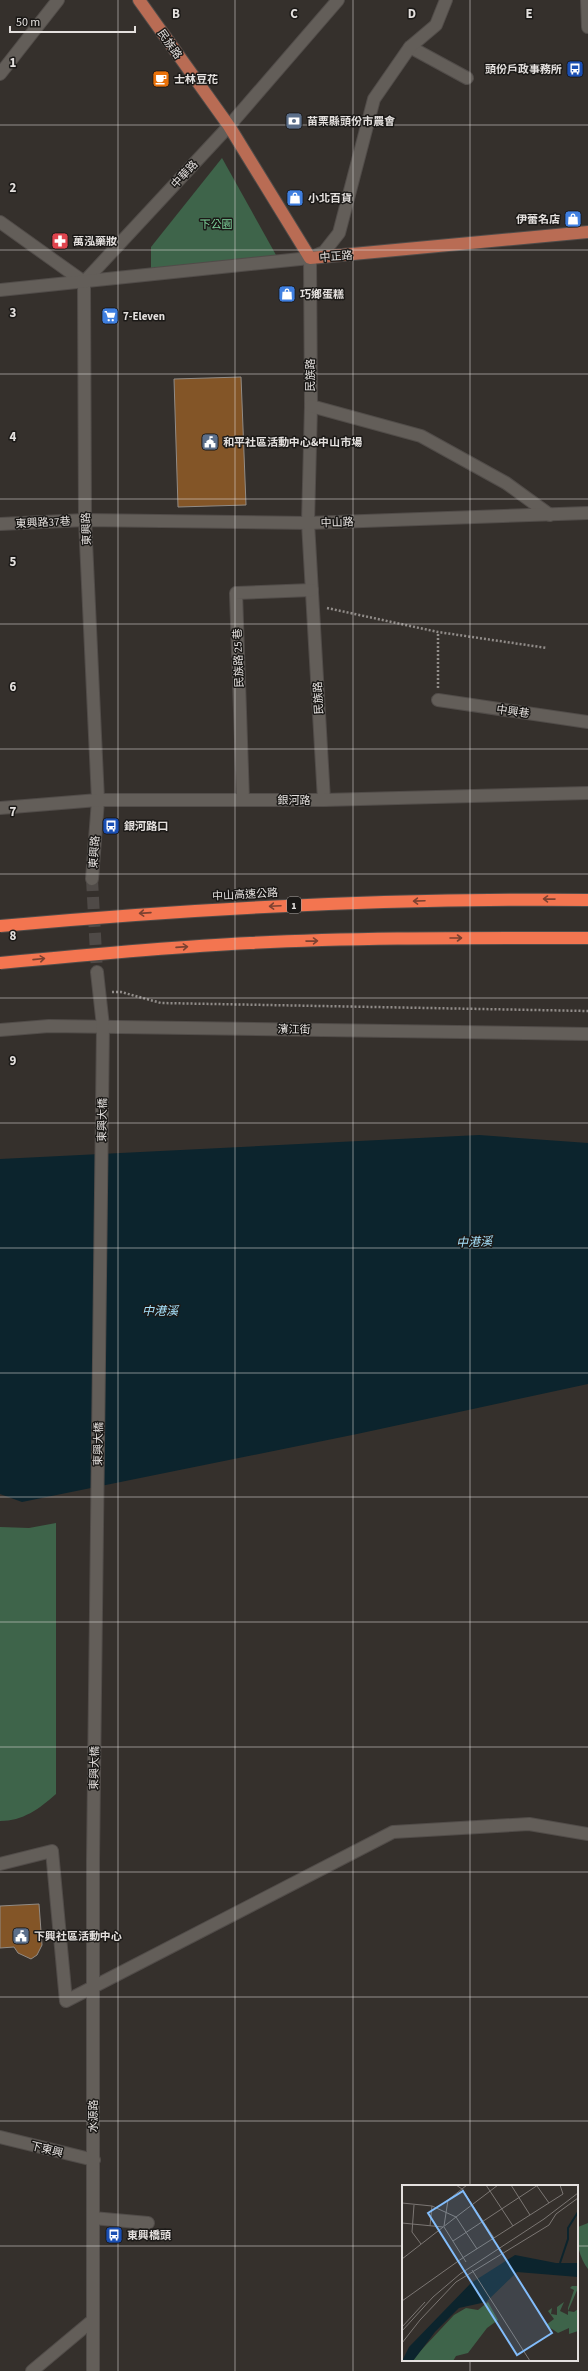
<svg xmlns="http://www.w3.org/2000/svg" width="588" height="2371" font-family="'Source Sans 3','Noto Sans TC',sans-serif">
  <style>
    .green { fill: #3e644a }
    .water { fill: #0c242d }
    .building { fill: #835527; stroke: #918b86 }
    .lines { fill: none; stroke-linecap: round; stroke-linejoin: round }
    .minor-tunnel { stroke: #4f4a47; stroke-width: 12; stroke-dasharray: 12 6; stroke-linecap: butt }
    .minor-casing { stroke: #514c49; stroke-width: 14 }
    .major-casing { stroke: #514c49; stroke-width: 14 }
    .path { stroke: #918c89; stroke-width: 2.5; stroke-dasharray: 2 2; stroke-linecap: butt }
    .minor { stroke: #635e59; stroke-width: 12 }
    .major { stroke: #b96c54; stroke-width: 12 }
    .highway-bridge-casing { stroke: #514c49; stroke-width: 14; stroke-linecap: butt }
    .highway-bridge { stroke: #f37550; stroke-width: 12 }
    .oneway { stroke: #7c4231 }
    .grid { fill: none; stroke: #e4e0de; stroke-width: 1; stroke-opacity: 0.55 }
    .labels { text-anchor: middle; stroke-width: 3; stroke-linejoin: round; paint-order: stroke }
    .shield { fill: #1b1917; stroke: #a8a4a2; stroke-width: 1 }
    .shield-label { font-size: 10px; font-weight: bold; fill: #e4e0de }
    .street-label { font-size: 11px; fill: #e4e0de; stroke: #1b1917 }
    .poi-label { font-size: 11px; font-weight: bold; fill: #e4e0de; stroke: #1b1917; text-anchor: start }
    .park-label { font-size: 11px; fill: #7ed49c; stroke: #1b1917 }
    .water-label { font-size: 12px; font-style: italic; fill: #a6e1fb; stroke: #1b1917 }
    .inset-river { fill: none; stroke: #0c242d; stroke-width: 2 }
    .inset-road { fill: none; stroke: #7b7673; stroke-width: 1 }
    .view { fill: #82bcfa; fill-opacity: 0.15; stroke: #82bcfa; stroke-width: 2 }
    .inset-edge { fill: none; stroke: #e4e0de; stroke-width: 2 }
    .grid-label { font-size: 13px; text-anchor: middle; font-weight: bold; fill: #e4e0de; stroke: #1b1917; stroke-width: 3; stroke-linejoin: round; paint-order: stroke }
  </style>
  <rect width="100%" height="100%" fill="#35302c"/>
  <g class="green">
    <polygon points="222,158 276,255 151,270 151,247"/>
    <path d="M56 1523V1794C39 1809 23 1821 0 1821V1527L29 1528Z"/>
    <path d="M588 2223V2269C580 2259 575 2241 578 2227Z"/>
  </g>
  <polygon class="water" points="479,1135 588,1143 588,1384 357,1434 22,1502 0,1494 0,1159"/>
  <g class="building">
    <polygon points="241,377 246,505 178,507 174,379"/>
    <polygon points="39,1904 42,1945 37,1955 31,1959 18,1953 14,1947 0,1948 0,1906"/>
  </g>
  <g class="lines">
    <polyline class="minor-tunnel" points="92,879 97,972"/>
    <g class="minor-casing">
      <g id="minor">
        <polyline points="587,0 588,27"/>
        <polyline points="410,47 467,78"/>
        <polyline points="0,74 58,0"/>
        <polyline points="0,222 84,282"/>
        <polyline points="310,258 311,406 308,523 324,800"/>
        <polyline points="84,282 85,520 98,800 92,879"/>
        <polyline points="84,282 229,126 338,0"/>
        <polyline points="0,290 310,258 324,252 339,233 374,99 410,47 436,25 446,0"/>
        <polyline points="311,406 421,436 506,483 550,515"/>
        <polyline points="0,524 85,520 308,523 588,513"/>
        <polyline points="438,700 588,722"/>
        <polyline points="243,800 236,593 312,590"/>
        <polyline points="0,808 98,800 324,800 588,793"/>
        <polyline points="0,1030 49,1026 588,1034"/>
        <polyline points="0,1864 52,1851 66,2001 393,1832 529,1824 588,1834"/>
        <polyline points="0,2137 94,2160"/>
        <polyline points="93,2218 148,2223"/>
        <polyline points="32,2371 93,2320"/>
        <polyline points="93,2371 93,1861 103,1026 97,972"/>
      </g>
    </g>
    <g class="major-casing">
      <polyline id="major" points="139,0 229,126 310,258 588,232"/>
    </g>
    <g class="path">
      <polyline points="327,608 438,632 547,648"/>
      <polyline points="438,688 438,632"/>
      <polyline points="112,992 121,992 161,1003 588,1011"/>
    </g>
    <use href="#minor" class="minor"/>
    <use href="#major" class="major"/>
    <g class="highway-bridge-casing">
      <g id="highway-bridge">
        <path d="M0 926C196 908 392 898 588 900"/>
        <path d="M0 963C83 955 166 947 250 943 362 937 475 938 588 938"/>
      </g>
    </g>
    <use href="#highway-bridge" class="highway-bridge"/>
  </g>
  <defs><path id="oneway-shaft" d="M-6 0H5M1.5-3L5.5 0L1.5 3" fill="none" stroke-width="1.6" stroke-linecap="round" stroke-linejoin="round"/></defs>
  <g class="oneway">
    <use href="#oneway-shaft" transform="translate(549 899) rotate(-179)"/>
    <use href="#oneway-shaft" transform="translate(419 901) rotate(178)"/>
    <use href="#oneway-shaft" transform="translate(275 906) rotate(177)"/>
    <use href="#oneway-shaft" transform="translate(145 913) rotate(176)"/>
    <use href="#oneway-shaft" transform="translate(456 938)"/>
    <use href="#oneway-shaft" transform="translate(312 941) rotate(-1)"/>
    <use href="#oneway-shaft" transform="translate(182 947) rotate(-4)"/>
    <use href="#oneway-shaft" transform="translate(39 959) rotate(-6)"/>
  </g>
  <path class="grid" d="M118 0V2371M235 0V2371M353 0V2371M470 0V2186M0 125H588M0 250H588M0 374H588M0 499H588M0 624H588M0 749H588M0 874H588M0 998H588M0 1123H588M0 1248H588M0 1373H588M0 1497H588M0 1622H588M0 1747H588M0 1872H588M0 1997H588M0 2121H588M0 2246H403M577 2246H588M470 2360V2371"/>
  <defs>
    <g id="bus-square" transform="scale(0.9)"><rect x="-9" y="-9" width="18" height="18" rx="4" fill="#1a4fb4" stroke="#1b1917"/><path d="M-5-6H5V4H4V6H2V4H-2V6H-4V4H-5ZM-3.5-4V0h7V-4ZM-3.5 1.2v1.5H-2V1.2ZM2 1.2v1.5H3.5V1.2Z" fill="#fff"/></g>
    <g id="cafe-square" transform="scale(0.9)"><rect x="-9" y="-9" width="18" height="18" rx="4" fill="#e8710a" stroke="#1b1917"/><path d="M-5.5-4.5H6V0H3Q3 3.5 0 3.5H-2.5Q-5.5 3.5-5.5 0ZM3-3.2v2h1.7v-2ZM-6 4.5H4V6H-6Z" fill="#fff"/></g>
    <g id="bank-square" transform="scale(0.9)"><rect x="-9" y="-9" width="18" height="18" rx="4" fill="#5c6f8a" stroke="#1b1917"/><path d="M-6-4H6V4H-6ZM0-2.3a2.3 2.3 0 1 0 0 4.6a2.3 2.3 0 1 0 0-4.6Z" fill="#fff"/></g>
    <g id="shop-square" transform="scale(0.9)"><rect x="-9" y="-9" width="18" height="18" rx="4" fill="#3f7fe0" stroke="#1b1917"/><path d="M-5-2.5h2.3a2.7 3.5 0 0 1 5.4 0H5L5.5 6h-11ZM-1.5-2.5h3a1.5 2.3 0 0 0-3 0Z" fill="#fff"/></g>
    <g id="pharmacy-square" transform="scale(0.9)"><rect x="-9" y="-9" width="18" height="18" rx="4" fill="#e0444e" stroke="#1b1917"/><path d="M-2-6h4v4h4v4h-4v4h-4v-4h-4v-4h4Z" fill="#fff"/></g>
    <g id="supermarket-square" transform="scale(0.9)"><rect x="-9" y="-9" width="18" height="18" rx="4" fill="#3f7fe0" stroke="#1b1917"/><path d="M-6-5.5h2.5l.6 2H6L4.5 2H-2.5L-4.4-4H-6ZM-1.5 3.2a1.3 1.3 0 1 0 .1 0ZM3 3.2a1.3 1.3 0 1 0 .1 0Z" fill="#fff"/></g>
    <g id="civic-square" transform="scale(0.9)"><rect x="-9" y="-9" width="18" height="18" rx="4" fill="#5c6f8a" stroke="#1b1917"/><path d="M-.6-6.5H3V-4.5H.6V-3L4-1V1h2V6H-6V1h2V-1L-.6-3ZM-1.2 2.5V6h2.4V2.5Z" fill="#fff"/></g>
  </defs>
  <g fill-rule="evenodd">
    <use href="#bus-square" x="575" y="69"/>
    <use href="#cafe-square" x="161" y="79"/>
    <use href="#bank-square" x="294" y="121"/>
    <use href="#shop-square" x="295" y="198"/>
    <use href="#shop-square" x="573" y="219"/>
    <use href="#pharmacy-square" x="60" y="241"/>
    <use href="#shop-square" x="287" y="294"/>
    <use href="#supermarket-square" x="110" y="316"/>
    <use href="#civic-square" x="210" y="442"/>
    <use href="#bus-square" x="111" y="826"/>
    <use href="#civic-square" x="21" y="1936"/>
    <use href="#bus-square" x="114" y="2235"/>
  </g>
  <g class="labels">
    <rect class="shield" x="287" y="897" width="14" height="16" rx="3"/>
    <g class="shield-label">
      <text x="294" y="909">1</text>
    </g>
    <g class="street-label">
      <text transform="translate(170 44) rotate(55)" y="4">民族路</text>
      <text transform="translate(184 174) rotate(-47)" y="4">中華路</text>
      <text transform="translate(336 256) rotate(-4)" y="4">中正路</text>
      <text transform="translate(310 375) rotate(-90)" y="4">民族路</text>
      <text transform="translate(43 522) rotate(-3)" y="4">東興路37巷</text>
      <text transform="translate(337 522) rotate(-2)" y="4">中山路</text>
      <text transform="translate(86 529) rotate(-92)" y="4">東興路</text>
      <text transform="translate(238 658) rotate(-92)" y="4">民族路 25 巷</text>
      <text transform="translate(318 698) rotate(-93)" y="4">民族路</text>
      <text transform="translate(513 711) rotate(8)" y="4">中興巷</text>
      <text x="294" y="804">銀河路</text>
      <text transform="translate(94 852) rotate(-86)" y="4">東興路</text>
      <text transform="translate(245 894) rotate(-3)" y="4">中山高速公路</text>
      <text transform="translate(294 1029) rotate(1)" y="4">濱江街</text>
      <text transform="translate(102 1120) rotate(-89)" y="4">東興大橋</text>
      <text transform="translate(98 1444) rotate(-89)" y="4">東興大橋</text>
      <text transform="translate(94 1768) rotate(-89)" y="4">東興大橋</text>
      <text transform="translate(93 2116) rotate(-90)" y="4">水源路</text>
      <text transform="translate(47 2149) rotate(14)" y="4">下東興</text>
    </g>
    <g class="poi-label">
      <text x="562" y="73" text-anchor="end">頭份戶政事務所</text>
      <text x="174" y="83">士林豆花</text>
      <text x="307" y="125">苗栗縣頭份市農會</text>
      <text x="308" y="202">小北百貨</text>
      <text x="560" y="223" text-anchor="end">伊蕾名店</text>
      <text x="73" y="245">萬泓藥妝</text>
      <text x="300" y="298">巧鄉蛋糕</text>
      <text x="123" y="320">7-Eleven</text>
      <text x="223" y="446">和平社區活動中心&amp;中山市場</text>
      <text x="124" y="830">銀河路口</text>
      <text x="34" y="1940">下興社區活動中心</text>
      <text x="127" y="2239">東興橋頭</text>
    </g>
    <g class="park-label">
      <text x="216" y="228">下公園</text>
    </g>
    <g class="water-label">
      <text transform="translate(474 1242) rotate(-2)" y="4">中港溪</text>
      <text x="160" y="1315">中港溪</text>
    </g>
  </g>
  <g transform="translate(402 2185)">
    <rect width="176" height="176" fill="#35302c"/>
    <path d="M170 101H176V103L166 126 172 127 176 124V146L167 149V143L156 148 144 140 152 134 146 126 150 123 149 129 155 130V122L162 117 158 126 166 130V123L172 105 168 103ZM86 117 96 135 85 143 66 168 54 171 51 176H9L52 130 64 123 76 125Z" fill="#3e644a"/>
    <path d="M113 70 154 78H176V92L115 87 84 117 57 123 33 147 11 176H0L7 162 69 98Z" fill="#0c242d"/>
    <path class="inset-river" d="M158 78 166 54V43L176 27"/>
    <path class="inset-road" d="M54 0 60 4 92 53M84 0 111 41M109 0 128 30M135 1 147 18M0 18 30 21 54 32 96 0M12 20 10 47 19 59M0 38 41 42M28 41 30 21M42 41 46 15 65 0M42 42 64 77M51 56 136 0M0 74 54 32 75 64M70 85 128 176M0 116 62 72 161 9 158 0M0 142 23 117M0 146 31 112 58 89 142 34 176 8M0 158 18 135 54 97 147 40 154 29 176 13"/>
    <path class="view" d="M61 6 150 148 115 170 26 28Z"/>
    <rect width="176" height="176" class="inset-edge"/>
  </g>
  <g class="grid-label">
    <text x="176" y="18">B</text>
    <text x="294" y="18">C</text>
    <text x="412" y="18">D</text>
    <text x="529" y="18">E</text>
    <text x="13" y="67">1</text>
    <text x="13" y="192">2</text>
    <text x="13" y="317">3</text>
    <text x="13" y="441">4</text>
    <text x="13" y="566">5</text>
    <text x="13" y="691">6</text>
    <text x="13" y="816">7</text>
    <text x="13" y="940">8</text>
    <text x="13" y="1065">9</text>
  </g>
  <path d="M10 26v6h125v-6" fill="none" stroke="#e4e0de" stroke-width="2"/>
  <text x="16" y="26" font-size="12" fill="#e4e0de" stroke="#1b1917" stroke-width="3" paint-order="stroke">50 m</text>
</svg>
